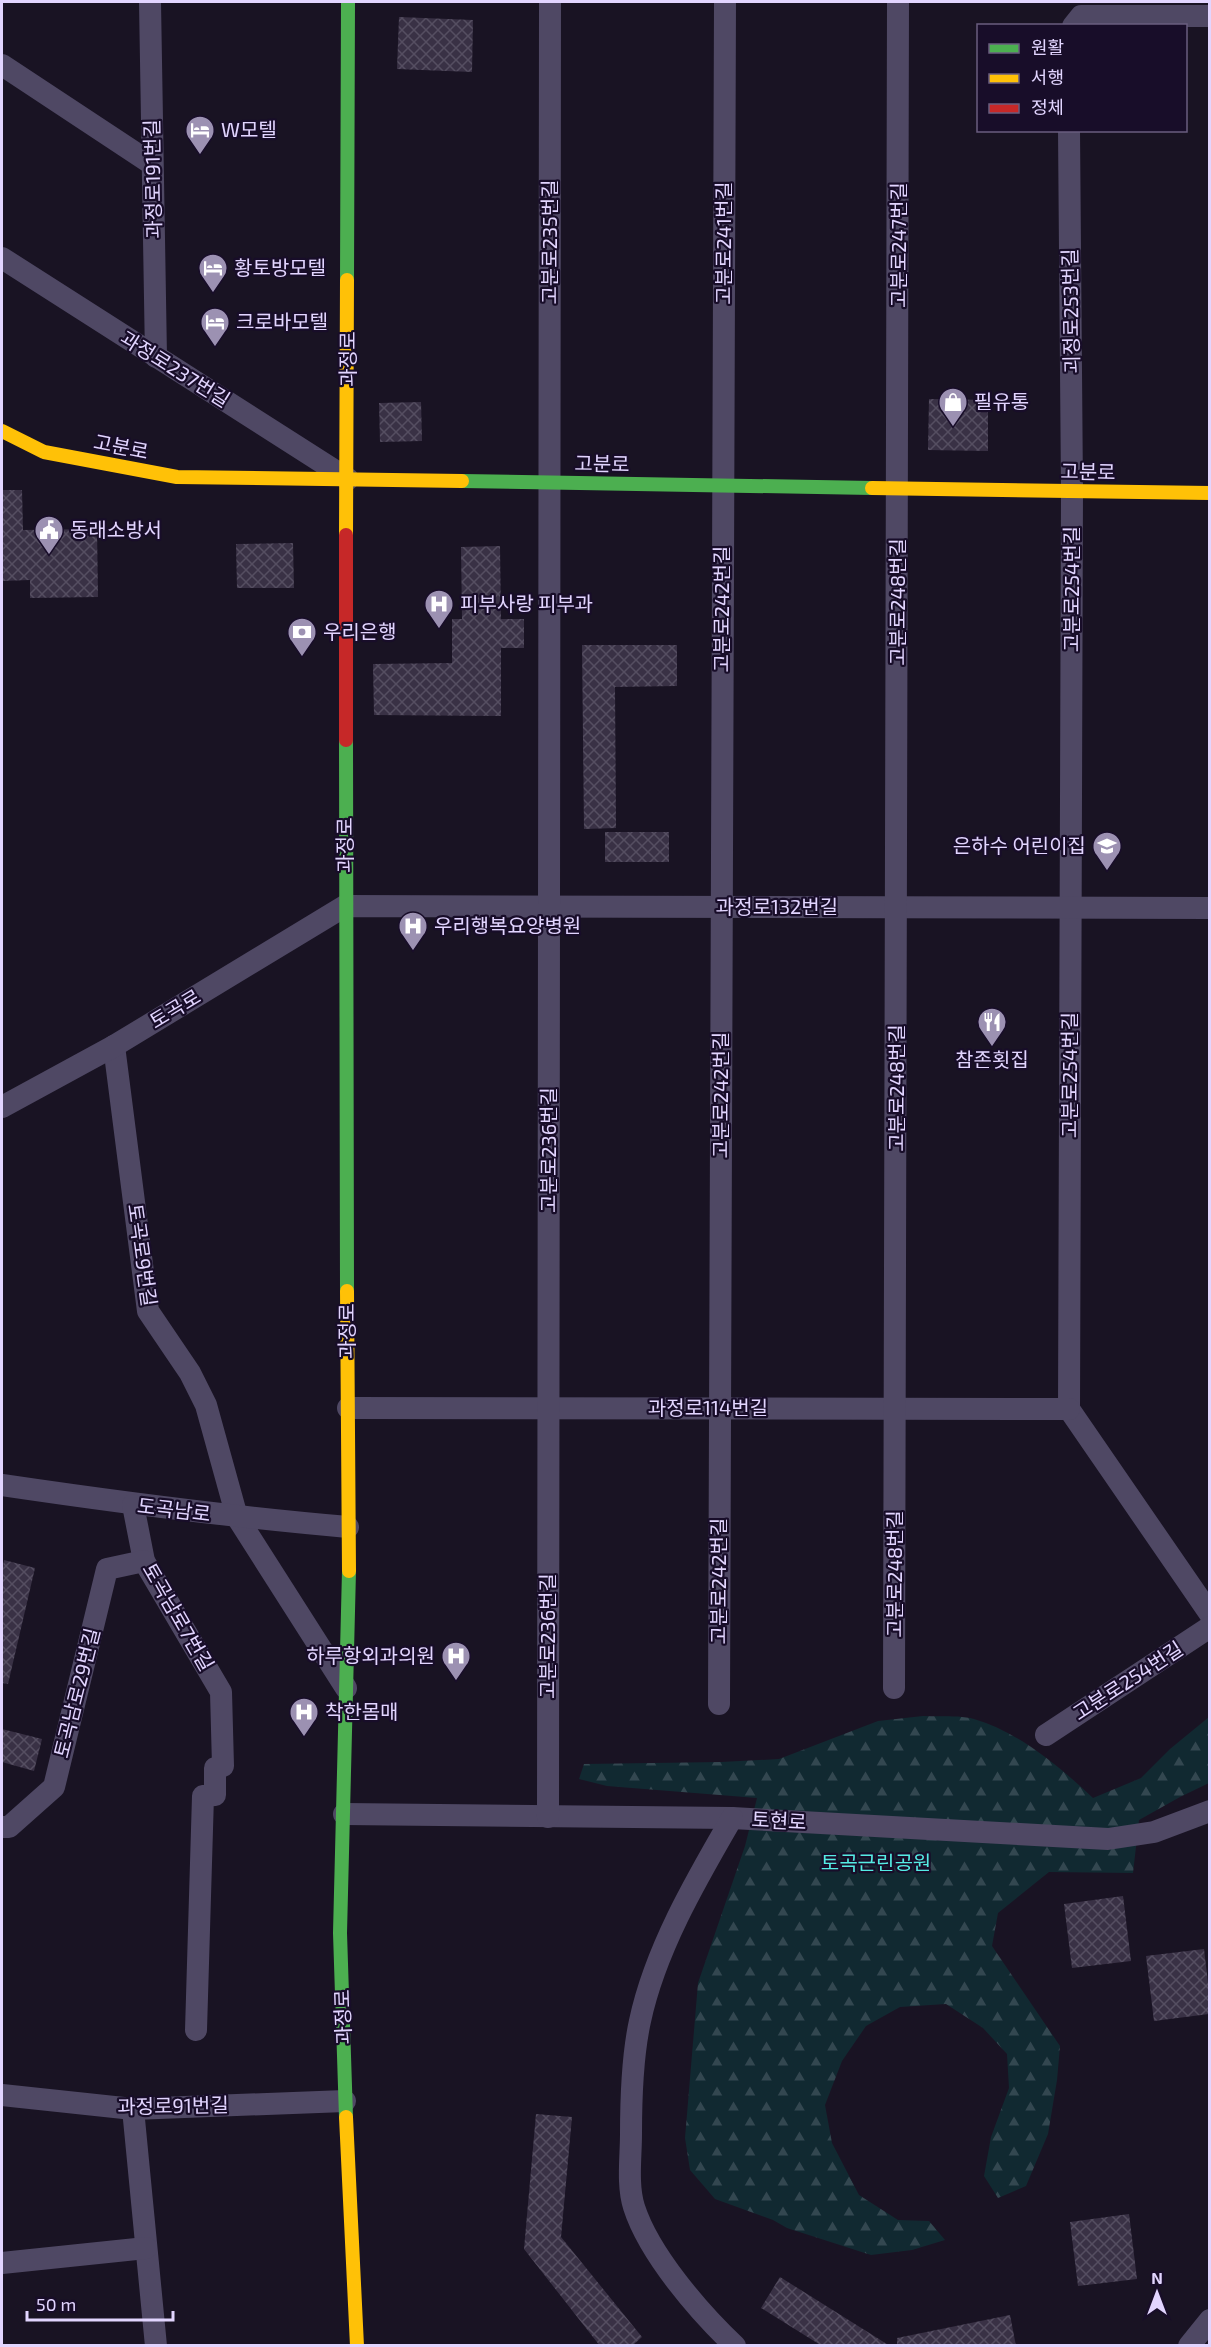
<svg xmlns="http://www.w3.org/2000/svg" width="1211" height="2347" font-family="'Exo 2','Noto Sans KR',sans-serif">
  <style>
    .forest { fill: url(#forest-firs) }
    .building { fill: url(#building-cross-hatch) }
    .lines { fill: none; stroke-linecap: round; stroke-linejoin: round }
    .street { stroke: #4f4864; stroke-width: 22 }
    .fast { stroke: #4caf50; stroke-width: 14 }
    .slow { stroke: #ffc107; stroke-width: 14 }
    .jam { stroke: #c62828; stroke-width: 14 }
    .labels { text-anchor: middle; stroke-width: 4.5; stroke-linejoin: round; paint-order: stroke }
    .poi-label { font-size: 20px; fill: #e2d5ff; stroke: #180d29; text-anchor: start }
    .street-label { font-size: 20px; fill: #e2d5ff; stroke: #180d29 }
    .park-label { font-size: 20px; fill: #55ebe4; stroke: #180d29 }
  </style>
  <defs>
    <pattern id="forest-firs" width="22" height="20" patternUnits="userSpaceOnUse" patternTransform="scale(1.5)"><rect width="22" height="20" fill="#112931"/><path d="M5 1l3.5 6h-7zM16 11l3.5 6h-7z" fill="#334750"/></pattern>
    <pattern id="building-cross-hatch" width="8" height="8" patternUnits="userSpaceOnUse" patternTransform="scale(1.5)"><rect width="8" height="8" fill="#393145"/><path d="M0 0l8 8M0 8l8-8" fill="none" stroke="#554e61"/></pattern>
  </defs>
  <rect width="100%" height="100%" fill="#191323"/>
  <path class="forest" d="M923 1716C939 1717 959 1715 974 1719 1019 1732 1060 1767 1093 1798L1141 1778 1170 1749 1209 1717V1783L1180 1797 1139 1820 1133 1873 1049 1872 998 1913 992 1946 1060 2046 1057 2080 1048 2134 1026 2186 998 2198 984 2176 991 2137 1009 2088 1007 2054 983 2028 946 2004 900 2007 866 2026 842 2061 825 2105 832 2143 859 2195 898 2220 929 2221 945 2240 912 2250 871 2255 787 2228 773 2220 715 2199 690 2170 685 2138 698 1983 745 1846 757 1798 607 1786 579 1779 584 1764 721 1762 779 1759 878 1721Z"/>
  <g class="building">
    <polygon points="399,17 473,20 472,72 397,69"/>
    <polygon points="929,399 988,400 988,451 928,450"/>
    <polygon points="421,402 422,441 380,442 379,403"/>
    <polygon points="2,490 22,490 23,530 97,529 98,597 30,598 30,580 2,581"/>
    <polygon points="293,543 294,588 237,588 236,544"/>
    <polygon points="500,546 501,619 524,619 524,648 501,648 501,716 374,715 373,664 452,663 452,619 462,619 461,547"/>
    <polygon points="582,645 677,645 677,686 615,687 616,828 584,829"/>
    <rect x="605" y="832" width="64" height="30"/>
    <polygon points="4,1560 35,1568 8,1684 2,1683 2,1572"/>
    <polygon points="2,1729 42,1739 34,1771 2,1762"/>
    <polygon points="1123,1896 1131,1961 1072,1968 1064,1904"/>
    <polygon points="1204,1949 1209,1991 1209,2014 1154,2021 1146,1956"/>
    <polygon points="536,2114 572,2117 561,2237 642,2337 632,2346 600,2346 524,2249"/>
    <polygon points="1129,2214 1137,2279 1078,2286 1070,2222"/>
    <polygon points="780,2277 890,2346 822,2346 761,2308"/>
    <polygon points="1010,2315 1016,2346 897,2346 897,2338"/>
  </g>
  <g class="lines">
    <g class="street">
      <polyline points="150,2 156,357"/>
      <polyline points="1073,26 1081,16 1210,16"/>
      <polyline points="2,65 152,164"/>
      <polyline points="1069,130 1072,491 1069,1409 1210,1614"/>
      <polyline points="2,258 348,479"/>
      <polyline points="114,1046 148,1311 190,1373 206,1405 237,1517 346,1688"/>
      <polyline points="2,1107 114,1046 345,906 1210,908"/>
      <polyline points="348,1408 1069,1409"/>
      <path d="M2 1485C117 1502 232 1517 348 1527"/>
      <polyline points="133,1505 144,1561 221,1692 223,1766 215,1768 215,1795 203,1796 196,2030"/>
      <polyline points="894,1688 898,2"/>
      <polyline points="719,1704 725,2"/>
      <polyline points="1046,1735 1210,1627"/>
      <polyline points="344,1814 732,1818 1108,1839 1154,1832 1210,1811"/>
      <polyline points="548,1817 550,2"/>
      <path d="M732 1818C696 1880 655 1950 640 2021 632 2057 631 2097 631 2134 631 2157 627 2185 634 2207 649 2254 699 2312 735 2346"/>
      <polyline points="2,1827 9,1827 54,1787 107,1569 144,1561"/>
      <polyline points="2,2095 133,2109 345,2101"/>
      <polyline points="133,2109 156,2346"/>
      <polyline points="2,2263 146,2248"/>
      <polyline points="1189,2346 1210,2320"/>
    </g>
    <g class="fast">
      <polyline points="347,280 348,2"/>
      <polyline points="462,481 872,488"/>
      <polyline points="346,740 347,1291"/>
      <polyline points="346,2117 340,1933 349,1571"/>
    </g>
    <g class="slow">
      <polyline points="2,431 44,452 177,477 462,481"/>
      <polyline points="872,488 1210,493"/>
      <polyline points="346,535 347,280"/>
      <polyline points="347,1291 349,1571"/>
      <polyline points="346,2117 357,2346"/>
    </g>
    <polyline class="jam" points="346,740 346,535"/>
  </g>
  <defs>
    <g id="hotel-pin" transform="scale(1.5)"><path d="M0 17L-7.5 6A9.5 9.5 0 1 1 7.5 6Z" fill="#9c91b2" stroke="#180d29"/><path d="M-6-4.5h1.5V1H6V5H4.5V3h-9V5H-6ZM-4 0a1.8 1.8 0 1 1 3.6 0ZM.5 0V-2.5h3Q6-2.5 6 0Z" fill="#fff"/></g>
    <g id="shop-pin" transform="scale(1.5)"><path d="M0 17L-7.5 6A9.5 9.5 0 1 1 7.5 6Z" fill="#9c91b2" stroke="#180d29"/><path d="M-5-2.5h2.3a2.7 3.5 0 0 1 5.4 0H5L5.5 6h-11ZM-1.5-2.5h3a1.5 2.3 0 0 0-3 0Z" fill="#fff"/></g>
    <g id="civic-pin" transform="scale(1.5)"><path d="M0 17L-7.5 6A9.5 9.5 0 1 1 7.5 6Z" fill="#9c91b2" stroke="#180d29"/><path d="M-.6-6.5H3V-4.5H.6V-3L4-1V1h2V6H-6V1h2V-1L-.6-3ZM-1.2 2.5V6h2.4V2.5Z" fill="#fff"/></g>
    <g id="hospital-pin" transform="scale(1.5)"><path d="M0 17L-7.5 6A9.5 9.5 0 1 1 7.5 6Z" fill="#9c91b2" stroke="#180d29"/><path d="M-5-5h3v3.5h4V-5h3V5h-3V1.5h-4V5h-3Z" fill="#fff"/></g>
    <g id="bank-pin" transform="scale(1.5)"><path d="M0 17L-7.5 6A9.5 9.5 0 1 1 7.5 6Z" fill="#9c91b2" stroke="#180d29"/><path d="M-6-4H6V4H-6ZM0-2.3a2.3 2.3 0 1 0 0 4.6a2.3 2.3 0 1 0 0-4.6Z" fill="#fff"/></g>
    <g id="school-pin" transform="scale(1.5)"><path d="M0 17L-7.5 6A9.5 9.5 0 1 1 7.5 6Z" fill="#9c91b2" stroke="#180d29"/><path d="M0-5L7-2L0 1L-7-2ZM-4 1L0 2.5L4 1V4Q0 6-4 4Z" fill="#fff"/></g>
    <g id="restaurant-pin" transform="scale(1.5)"><path d="M0 17L-7.5 6A9.5 9.5 0 1 1 7.5 6Z" fill="#9c91b2" stroke="#180d29"/><path d="M-5-6h1v4h1v-4h1v4h1v-4h1v5L-1.5 .5V6h-2V.5L-5-1ZM5-6V6H3V1.5H1.5Q1.5-4 5-6Z" fill="#fff"/></g>
  </defs>
  <g fill-rule="evenodd">
    <use href="#hotel-pin" x="200" y="130"/>
    <use href="#hotel-pin" x="213" y="268"/>
    <use href="#hotel-pin" x="215" y="322"/>
    <use href="#shop-pin" x="953" y="402"/>
    <use href="#civic-pin" x="49" y="530"/>
    <use href="#hospital-pin" x="439" y="604"/>
    <use href="#bank-pin" x="302" y="632"/>
    <use href="#school-pin" x="1107" y="846"/>
    <use href="#hospital-pin" x="413" y="926"/>
    <use href="#restaurant-pin" x="992" y="1022"/>
    <use href="#hospital-pin" x="456" y="1656"/>
    <use href="#hospital-pin" x="304" y="1712"/>
  </g>
  <g class="labels">
    <g class="poi-label">
      <text x="221" y="137">W모텔</text>
      <text x="234" y="275">황토방모텔</text>
      <text x="236" y="329">크로바모텔</text>
      <text x="974" y="409">필유통</text>
      <text x="70" y="537">동래소방서</text>
      <text x="460" y="611">피부사랑 피부과</text>
      <text x="323" y="639">우리은행</text>
      <text x="1086" y="853" text-anchor="end">은하수 어린이집</text>
      <text x="434" y="933">우리행복요양병원</text>
      <text x="992" y="1067" text-anchor="middle">참존횟집</text>
      <text x="435" y="1663" text-anchor="end">하루항외과의원</text>
      <text x="325" y="1719">착한몸매</text>
    </g>
    <g class="street-label">
      <text transform="translate(153 179) rotate(-91)" y="7">과정로191번길</text>
      <text transform="translate(550 242) rotate(-90)" y="7">고분로235번길</text>
      <text transform="translate(724 243) rotate(-90)" y="7">고분로241번길</text>
      <text transform="translate(899 245) rotate(-90)" y="7">고분로247번길</text>
      <text transform="translate(1071 311) rotate(-91)" y="7">괴정로253번길</text>
      <text transform="translate(348 359) rotate(-90)" y="7">과정로</text>
      <text transform="translate(175 369) rotate(32)" y="7">과정로237번길</text>
      <text transform="translate(121 447) rotate(11)" y="7">고분로</text>
      <text transform="translate(602 464) rotate(1)" y="7">고분로</text>
      <text transform="translate(1088 472) rotate(1)" y="7">고분로</text>
      <text transform="translate(1072 589) rotate(-90)" y="7">고분로254번길</text>
      <text transform="translate(898 602) rotate(-90)" y="7">고분로248번길</text>
      <text transform="translate(722 609) rotate(-90)" y="7">고분로242번길</text>
      <text transform="translate(345 845) rotate(-90)" y="7">과정로</text>
      <text x="777" y="914">과정로132번길</text>
      <text transform="translate(175 1009) rotate(-31)" y="7">토곡로</text>
      <text transform="translate(1070 1075) rotate(-90)" y="7">고분로254번길</text>
      <text transform="translate(897 1088) rotate(-90)" y="7">고분로248번길</text>
      <text transform="translate(721 1095) rotate(-90)" y="7">고분로242번길</text>
      <text transform="translate(549 1150) rotate(-90)" y="7">고분로236번길</text>
      <text transform="translate(142 1255) rotate(82)" y="7">토곡로9번길</text>
      <text transform="translate(347 1331) rotate(-90)" y="7">과정로</text>
      <text x="708" y="1415">과정로114번길</text>
      <text transform="translate(174 1510) rotate(7)" y="7">도곡남로</text>
      <text transform="translate(895 1574) rotate(-90)" y="7">고분로248번길</text>
      <text transform="translate(719 1581) rotate(-90)" y="7">고분로242번길</text>
      <text transform="translate(178 1617) rotate(60)" y="7">토곡남로7번길</text>
      <text transform="translate(548 1636) rotate(-90)" y="7">고분로236번길</text>
      <text transform="translate(1128 1681) rotate(-33)" y="7">고분로254번길</text>
      <text transform="translate(77 1693) rotate(-76)" y="7">토곡남로29번길</text>
      <text transform="translate(779 1821) rotate(3)" y="7">토현로</text>
      <text transform="translate(343 2017) rotate(-92)" y="7">과정로</text>
      <text transform="translate(173 2106) rotate(-1)" y="7">과정로91번길</text>
    </g>
    <g class="park-label">
      <text x="876" y="1870">토곡근린공원</text>
    </g>
  </g>
  <rect width="1211" height="2347" fill="none" stroke="#e2d5ff" stroke-width="6"/>
  <rect x="977" y="24" width="210" height="108" fill="#180d29" stroke="#695d7f" stroke-width="1.5"/>
  <rect x="989" y="44" width="30" height="9" fill="#4caf50" stroke="#695d7f" stroke-width="1.5"/>
  <text x="1031" y="54" font-size="18" fill="#e2d5ff">원활</text>
  <rect x="989" y="74" width="30" height="9" fill="#ffc107" stroke="#695d7f" stroke-width="1.5"/>
  <text x="1031" y="84" font-size="18" fill="#e2d5ff">서행</text>
  <rect x="989" y="104" width="30" height="9" fill="#c62828" stroke="#695d7f" stroke-width="1.5"/>
  <text x="1031" y="114" font-size="18" fill="#e2d5ff">정체</text>
  <g transform="translate(1157 2293)" stroke="#180d29" stroke-width="4.5" paint-order="stroke">
  <path d="M0-4.5L10 22L0 15L-10 22Z" fill="#e2d5ff"/>
  <text y="-9" font-size="16" font-weight="bold" text-anchor="middle" fill="#e2d5ff">N</text>
  </g>
  <path d="M27 2311v9h146v-9" fill="none" stroke="#e2d5ff" stroke-width="3"/>
  <text x="36" y="2311" font-size="18" fill="#e2d5ff" stroke="#180d29" stroke-width="4.5" paint-order="stroke">50 m</text>
</svg>
